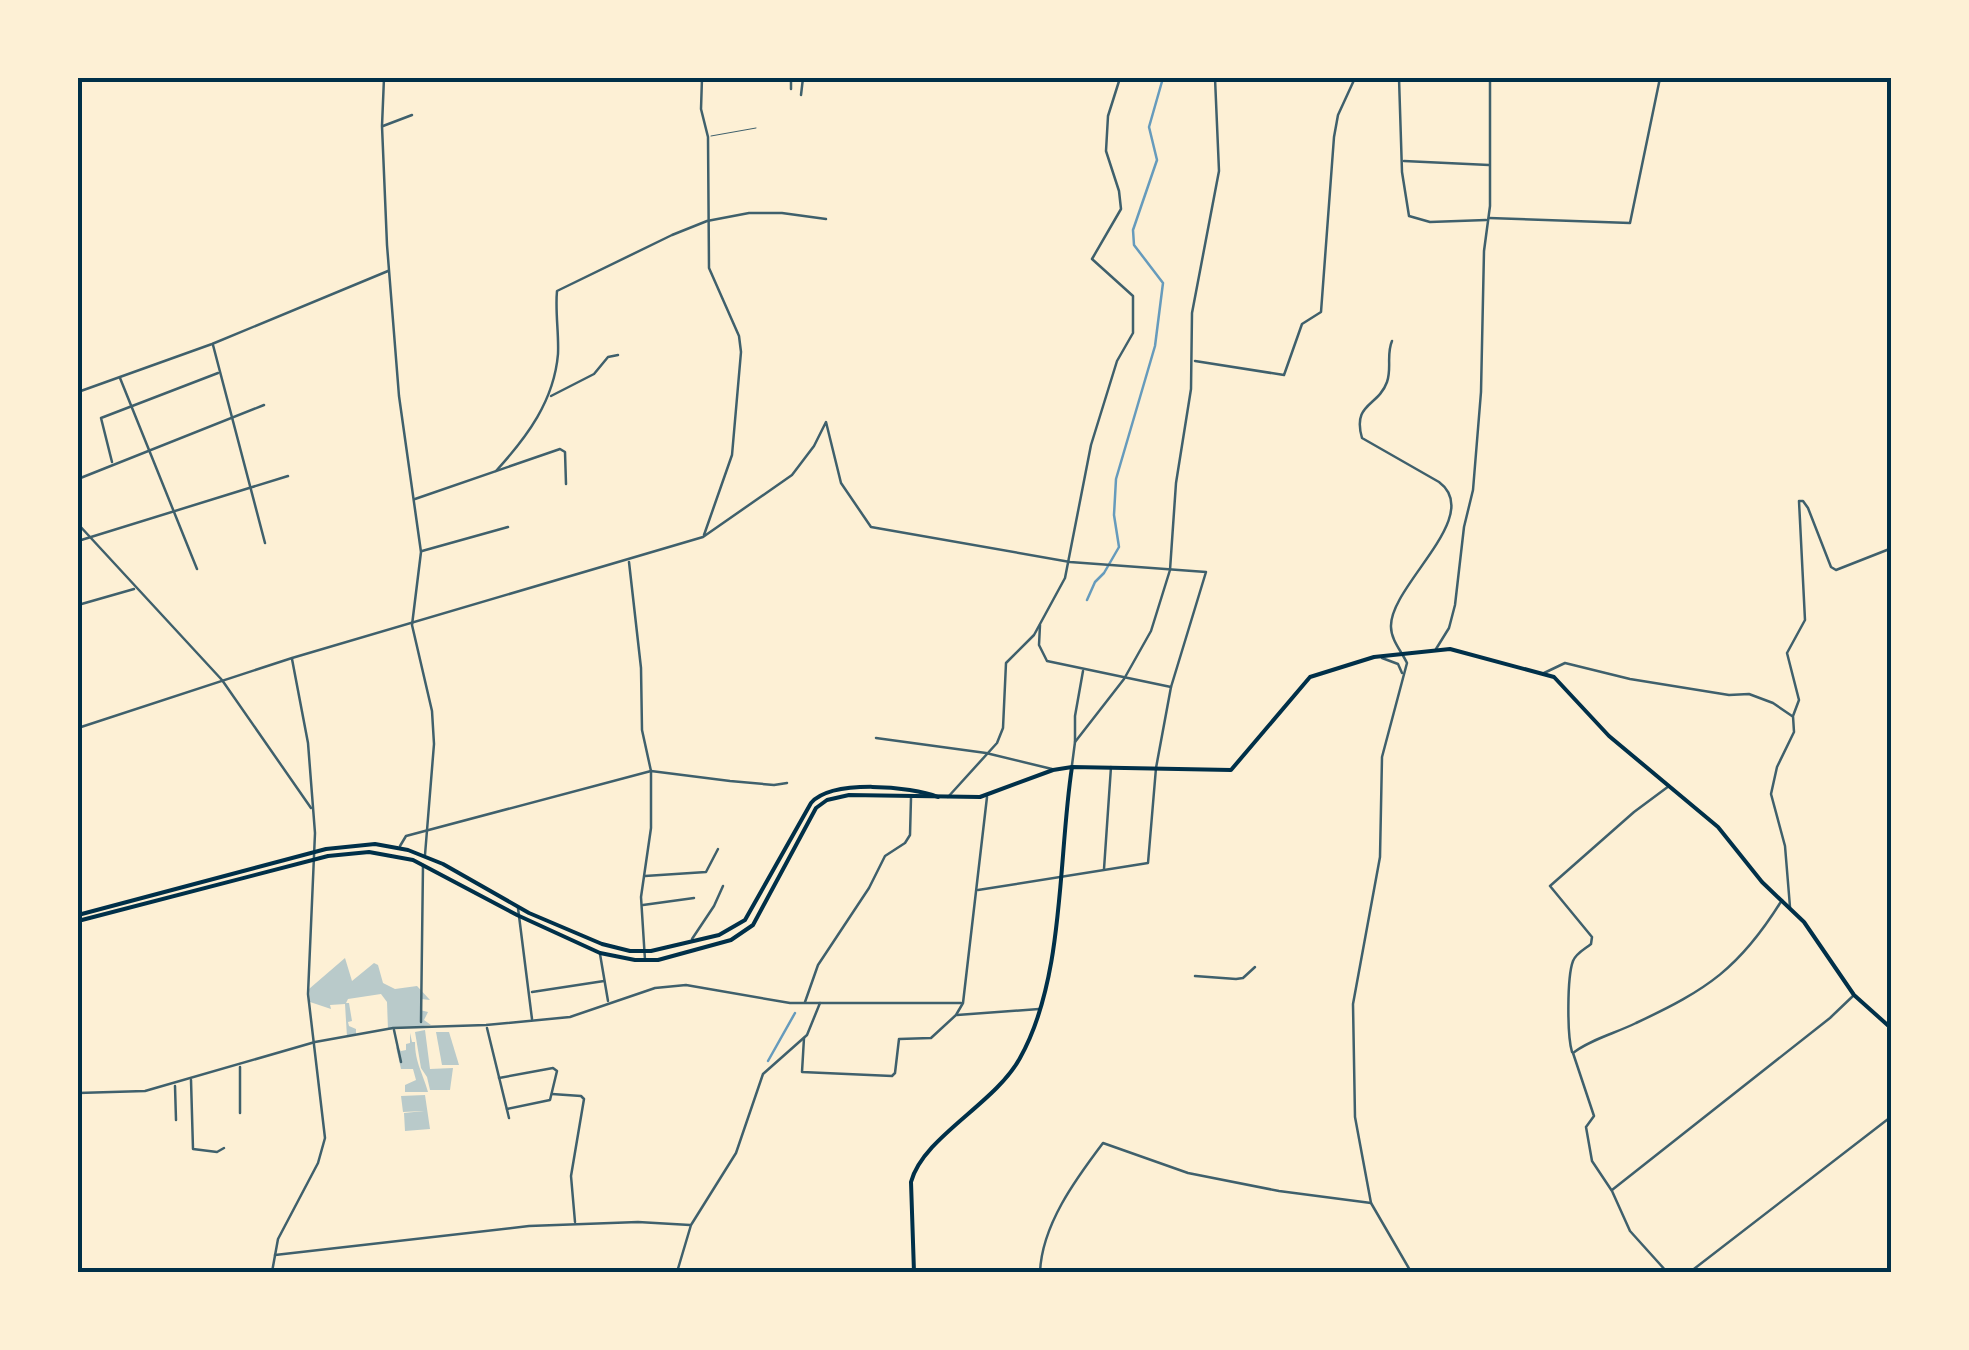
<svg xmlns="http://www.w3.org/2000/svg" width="1969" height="1350" font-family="'Titillium Web',sans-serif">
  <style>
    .green { fill: #b9caca }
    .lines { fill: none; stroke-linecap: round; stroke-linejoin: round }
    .stream { stroke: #669bbc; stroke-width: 2.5 }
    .service { stroke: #3f606c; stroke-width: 1 }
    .minor { stroke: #3f606c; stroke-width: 2.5 }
    .secondary { stroke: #003049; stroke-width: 4 }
    .neatline { fill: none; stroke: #003049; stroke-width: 4 }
  </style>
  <rect width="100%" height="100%" fill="#fdf0d5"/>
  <g class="green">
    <polygon points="345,958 352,981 374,963 378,965 383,983 395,989 417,986 430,1000 421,999 420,1010 428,1012 424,1020 431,1025 388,1030 387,1002 381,994 348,999 346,1003 349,1003 352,1021 348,1022 349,1026 356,1029 356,1035 347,1037 345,1004 330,1005 331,1009 310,1002 309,989"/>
    <polygon points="425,1030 430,1069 453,1068 450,1090 430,1090 427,1077 421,1068 415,1032"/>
    <polygon points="436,1032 449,1032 459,1065 442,1065"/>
    <path d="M410 1033 412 1042H415C415 1063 423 1073 428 1092H405V1085L416 1080 413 1069H401L396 1047 401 1051 406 1050V1044L410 1043Z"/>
    <polygon points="425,1095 430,1129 405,1131 404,1113 424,1111 403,1112 401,1096"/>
  </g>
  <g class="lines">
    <g class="stream">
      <polyline points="1087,600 1095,582 1104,573 1119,547 1114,515 1116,479 1155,346 1163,283 1134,245 1133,230 1157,160 1149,127 1163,78"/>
      <polyline points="768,1061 795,1013"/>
    </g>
    <polyline class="service" points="711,136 756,128"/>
    <g class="minor">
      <polyline points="384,78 382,126 387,245 399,396 421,552 412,625 432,711 434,744 425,855"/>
      <polyline points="702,78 701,109 708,137 709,268 739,336 741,352 732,455 704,535"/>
      <polyline points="1399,78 1402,172 1409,216 1430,222 1486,220"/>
      <polyline points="791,89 791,78"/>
      <polyline points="801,95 803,78"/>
      <polyline points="383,126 412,115"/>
      <polyline points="1404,161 1489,165"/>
      <polyline points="1489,218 1630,223 1660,78"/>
      <path d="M1392 341C1386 355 1392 368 1387 382 1378 407 1352 403 1362 438L1439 482C1485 516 1389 586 1391 627 1391 640 1402 652 1407 663L1382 757 1380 857 1353 1004 1355 1117 1371 1203 1411 1272"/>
      <polyline points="213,345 265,543"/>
      <polyline points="1195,361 1284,375 1302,324 1321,312 1334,137 1338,115 1355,78"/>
      <polyline points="120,378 197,569"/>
      <polyline points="78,392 212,344 388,271"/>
      <polyline points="551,396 594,374 608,357 618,355"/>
      <polyline points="112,462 101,418 218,373"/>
      <path d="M496 471C527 437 554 401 558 354 559 333 555 312 557 291L672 235 707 221 749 213H782L826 219"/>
      <polyline points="78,479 264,405"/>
      <polyline points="415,499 560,449 565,452 566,484"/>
      <polyline points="78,524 222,680 311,808"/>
      <polyline points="78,541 288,476"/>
      <polyline points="422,551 508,527"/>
      <polyline points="629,562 641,668 642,730 651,771 651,828 641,897 645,960"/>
      <polyline points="78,605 134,589"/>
      <polyline points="1040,625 1039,645 1047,661 1171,687"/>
      <polyline points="1436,649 1449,628 1455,605 1464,527 1473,490 1481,392 1484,251 1490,206 1490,78"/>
      <polyline points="1382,658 1398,664 1402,673"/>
      <polyline points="1544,673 1565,663 1630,679 1729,695 1749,694 1773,703 1792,716"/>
      <polyline points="78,728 292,658 703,537 792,475 814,446 826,422 841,483 871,527 1070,562 1206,572 1171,687 1156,768 1148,863 978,890"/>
      <polyline points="876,738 986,753 1052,769"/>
      <polyline points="1075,742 1075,716 1083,671"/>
      <polyline points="1072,765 1075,742 1124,679 1151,631 1170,570 1176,483 1191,389 1192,313 1219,171 1215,78"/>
      <polyline points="948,797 997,743 1003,728 1006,663 1034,635 1065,578 1091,445 1117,361 1133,333 1133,296 1092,259 1121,209 1119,191 1106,151 1108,116 1120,78"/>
      <polyline points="400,846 406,836 651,771 730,781 774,785 787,783"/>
      <polyline points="1104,869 1111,767"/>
      <polyline points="645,876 706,872 718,849"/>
      <polyline points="643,905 694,898"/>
      <polyline points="1790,907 1785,846 1771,794 1777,767 1794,732 1793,716 1799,700 1787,653 1805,620 1799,501 1803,501 1808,508 1831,567 1836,570 1892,548"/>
      <polyline points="518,908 532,1019"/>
      <polyline points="692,939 714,906 723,886"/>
      <polyline points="600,954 608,1001"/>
      <polyline points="1195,976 1236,979 1243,978 1255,967"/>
      <polyline points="532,992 604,981"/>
      <polyline points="805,1002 818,965 869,888 885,856 905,843 910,835 911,798"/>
      <polyline points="820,1003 961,1003"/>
      <polyline points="957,1015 1039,1009"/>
      <polyline points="421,1022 423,865"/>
      <polyline points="487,1028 509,1118"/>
      <polyline points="394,1030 401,1062"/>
      <polyline points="804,1038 802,1072 892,1076 895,1073 899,1039 931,1038 956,1015 963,1003 987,797"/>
      <path d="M1572 1052C1567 1035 1567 977 1573 961 1576 953 1585 949 1591 944L1592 937 1550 886 1634 812 1669 786"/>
      <polyline points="499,1078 553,1068 557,1071 550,1100 507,1109"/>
      <polyline points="191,1080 193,1149 217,1152 224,1148"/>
      <polyline points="175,1086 176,1120"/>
      <polyline points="78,1093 145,1091 315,1042 393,1028 486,1025 570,1017 655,988 686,985 790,1003 820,1003 807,1035 763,1074 736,1153 691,1225 677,1272"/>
      <polyline points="552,1094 581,1096 584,1099 571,1176 575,1222"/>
      <polyline points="240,1113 240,1067"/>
      <polyline points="1612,1190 1830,1018 1854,995"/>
      <polyline points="275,1255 529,1226 638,1222 690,1225"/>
      <polyline points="272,1272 278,1239 318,1163 325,1138 308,994 315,833 308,743 292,659"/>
      <path d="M1040 1272C1042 1225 1075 1180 1103 1143L1188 1173 1279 1191 1371 1203"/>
      <path d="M1667 1272 1630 1231 1612 1191 1592 1161 1586 1127 1594 1116 1573 1053C1589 1040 1616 1033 1636 1023 1707 990 1740 968 1782 900"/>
      <polyline points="1690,1272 1892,1116"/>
    </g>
    <g class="secondary">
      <path d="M78 915 326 849 375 844 408 850 443 864 529 913 602 944 630 951H651L719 935 745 920 811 803C832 779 911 786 938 797"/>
      <polyline points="78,921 328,856 369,852 413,860 517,915 600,953 635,960 658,960 731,940 753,925 816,808 827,800 849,795 980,797 1053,770 1072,767 1231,770 1310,677 1374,657 1450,649 1554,677 1609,736 1718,827 1762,882 1804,922 1854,995 1892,1029"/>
      <path d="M914 1272 911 1182C923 1137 995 1104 1020 1058 1065 978 1058 857 1072 767"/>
    </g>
  </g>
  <rect width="1969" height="1350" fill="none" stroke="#fdf0d5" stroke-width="160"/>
  <rect x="80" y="80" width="1809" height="1190" class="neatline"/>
</svg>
